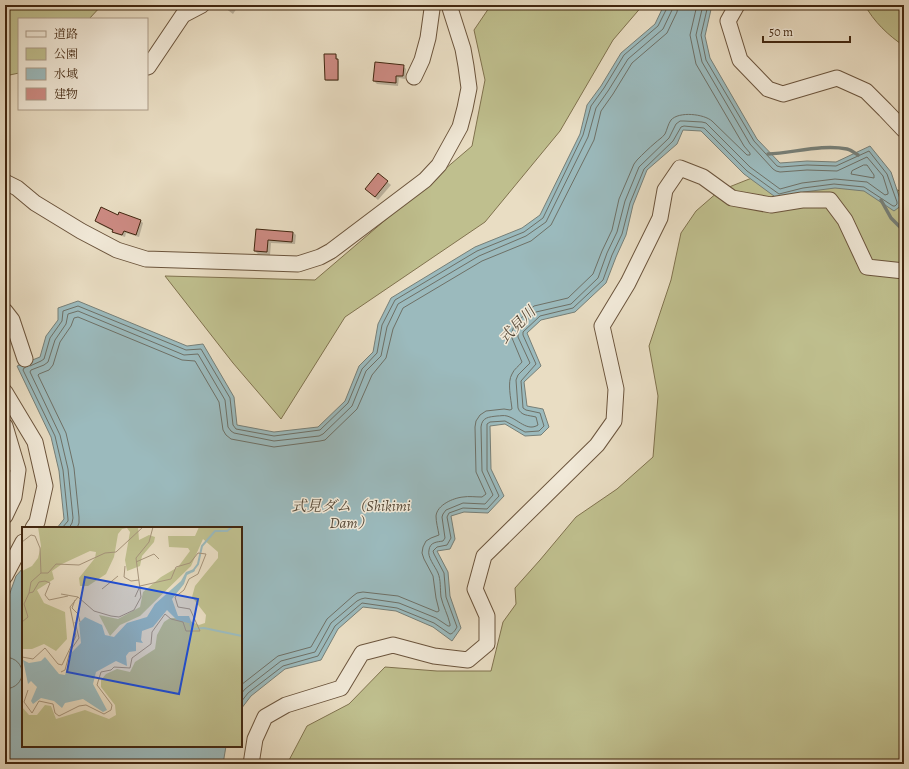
<svg xmlns="http://www.w3.org/2000/svg" width="909" height="769" font-family="Alegreya,'Noto Serif JP',serif">
  <style>
    .green { fill: #bfbf8e; stroke: #80724e }
    .water { fill: #9bbabd; stroke: #777f77 }
    .shadow { fill: #0003 }
    .lines { fill: none; stroke-linecap: round; stroke-linejoin: round }
    .shore { stroke: #6e7066; stroke-width: 1 }
    .stream { stroke: #777f77; stroke-width: 3.5 }
    .building { fill: #cc8a82; stroke: #41260f }
    .minor-casing { stroke: #6b543c; stroke-width: 17 }
    .minor { stroke: #f1e9d8; stroke-width: 15 }
    .labels { text-anchor: middle; stroke-width: 3; stroke-linejoin: round; paint-order: stroke }
    .water-label { font-size: 15px; font-style: italic; fill: #584b3a; stroke: #f1e9d8 }
    .inset-river { fill: none; stroke: #9bbabd; stroke-width: 2 }
    .inset-road { fill: none; stroke: #a6947b; stroke-width: 1 }
    .view { fill: #1d4ed8; fill-opacity: 0.15; stroke: #1d4ed8; stroke-width: 2 }
    .inset-edge { fill: none; stroke: #41260f; stroke-width: 2 }
  </style>
  <rect width="100%" height="100%" fill="#e9ddc3"/>
  <filter id="stains"><feTurbulence type="fractalNoise" baseFrequency=".005" numOctaves="4"/><feColorMatrix values="0 0 0 0 .2 0 0 0 0 .09 0 0 0 0 .02 0 0 0 .5 -.17"/></filter>
  <radialGradient id="worn" r=".72"><stop offset=".6" stop-color="#630" stop-opacity="0"/><stop offset="1" stop-color="#630" stop-opacity=".3"/></radialGradient>
  <g class="green">
    <polygon points="5,5 102,5 89,19 19,19 19,73 5,76"/>
    <polygon points="491,5 643,5 613,40 560,131 485,222 345,317 281,419 233,363 165,276 315,280 472,146 485,80 474,30"/>
    <path d="M865 5H904V46C889 36 873 21 865 5Z"/>
    <polygon points="821,168 904,192 904,764 287,764 307,726 349,704 385,667 437,671 491,671 503,622 516,604 515,588 540,560 576,517 617,489 653,457 658,396 649,346 671,280 681,233 696,211 719,191 772,170"/>
  </g>
  <g class="water">
    <polygon points="664,5 712,5 705,36 710,58 757,139 780,163 807,161 836,162 870,146 891,172 902,205 894,211 864,191 835,188 804,192 778,199 744,174 701,131 683,130 677,144 647,170 633,205 626,235 616,257 606,283 575,312 541,320 527,333 541,366 524,382 527,406 543,409 549,427 541,435 525,436 505,424 490,426 491,469 504,496 488,513 464,512 451,516 455,539 450,549 437,551 448,572 450,596 461,628 452,641 433,627 396,611 363,607 338,629 321,660 285,669 251,696 241,709 241,528 57,528 64,519 59,471 51,437 17,366 40,357 46,336 58,320 58,308 78,301 187,346 203,344 234,397 237,425 274,432 318,427 345,401 359,366 373,352 378,324 391,298 475,247 522,228 540,215 580,134 587,105 601,86 621,53 655,24"/>
    <polygon points="23,568 23,746 226,746 223,764 5,764 5,681 7,673 5,659 6,604 16,576"/>
  </g>
  <g class="shadow">
    <polygon points="221,5 239,5 233,14"/>
    <polygon points="336,55 337,56 337,60 339,61 339,81 327,81 326,80"/>
    <polygon points="403,66 406,69 405,79 399,78 398,86 377,84 374,81"/>
    <polygon points="378,174 391,185 378,200 369,192"/>
    <polygon points="140,220 143,223 139,237 126,233 125,237 116,234 113,231 99,224 96,221"/>
    <polygon points="257,230 293,232 296,235 295,244 271,243 270,255 258,254 255,251"/>
  </g>
  <g class="lines">
    <g class="shore">
      <polygon points="864,165 867,165 874,175 874,178 851,174 852,171"/>
      <polyline points="30,366 41,361 44,359 50,338 62,321 63,311 78,306 186,350 201,349 230,398 233,425 236,429 274,436 320,430 348,403 362,369 377,353 382,325 395,300 477,251 524,232 543,218 583,135 591,106 604,88 624,55 658,26 667,8 667,5"/>
      <polyline points="26,367 24,368 23,370 55,436 63,470 68,519 68,521 62,528"/>
      <polyline points="69,528 72,523 73,518 68,469 60,435 30,372 31,370 44,365 48,362 55,340 66,324 68,314 78,311 184,355 198,354 225,400 228,427 231,431 234,433 274,441 319,436 323,434 352,406 366,371 381,356 387,327 398,304 479,256 526,236 546,222 588,137 596,108 608,91 628,59 663,29 672,10 672,5"/>
      <polyline points="77,528 79,523 79,517 74,468 66,433 38,375 39,374 49,370 53,365 60,342 71,326 74,318 78,317 182,360 195,361 219,402 223,430 226,435 231,439 274,447 320,441 325,440 357,409 372,375 386,358 393,329 403,308 482,261 531,241 551,225 594,140 601,111 613,94 632,63 667,33 677,12 678,5"/>
      <path d="M5 657C28 658 28 688 5 689"/>
      <path d="M241 685 278 656 311 647 327 619 353 596 357 593 363 592 398 596 437 612 439 611V610L436 598 433 576 424 559 422 553 423 547 426 541 431 538 439 535C438 529 436 522 436 516 437 505 453 498 463 497 469 496 475 497 482 497L486 494 476 472 475 427 476 421 480 415 486 411 504 409 510 410 512 409C511 399 507 382 512 374 514 369 519 366 522 362L512 338V332L514 326 517 322 534 306 568 298 593 274 602 251 612 230 619 199 634 164 637 160C643 154 649 148 655 143 658 140 662 138 665 134 667 130 668 124 671 120 679 111 704 114 712 121L747 155H750V153L744 146 696 64 690 35 697 5"/>
      <path d="M241 694 245 689 281 661 315 652 331 623 357 601 361 599 365 598 399 603 436 618 448 626H450V624C448 615 443 606 441 597 440 589 441 580 438 573 435 566 427 557 429 550 430 542 437 542 443 541L445 538 442 517 443 514 446 510 463 503 485 504 493 495 482 471 481 427C482 417 489 417 497 416 500 416 504 415 507 416 518 419 527 432 538 425L536 417C528 415 521 416 518 408L516 380 518 375 530 363 518 337V333L519 328 536 312 571 304 598 278 607 253 617 232 625 201 639 167 669 138 676 124 680 121H684L702 122 706 123 750 167 780 189 802 183 835 179 867 182 885 195 888 194V192L883 176 867 157 837 171 807 170 780 172 776 171 773 169 750 144 702 62 696 35 703 5"/>
      <path d="M241 702 248 693 283 666 318 656 335 626 362 603 397 608 434 623 450 634C453 634 456 629 457 627L446 597 444 573 434 554 433 551 437 547 447 545 451 538 447 517 449 513 463 508 487 509 499 496 487 470V424L490 422 505 421 525 432 539 431 544 426 540 413 526 410 523 408 521 381 536 364 523 335V332L540 316 573 308 603 280 612 255 622 234 630 203 644 169 673 141 681 127 684 126 704 128 747 171 779 194 803 188 834 184 864 187 893 206H895L897 204V202L887 174 869 151 836 166 807 165 781 167 777 166 754 141 706 60 701 35 708 5"/>
    </g>
    <g class="stream">
      <path d="M768 154C793 153 822 144 847 149 851 150 855 153 858 155"/>
      <polyline points="881,200 891,218 904,231"/>
    </g>
  </g>
  <g class="building">
    <polygon points="324,54 336,54 336,59 338,59 338,80 325,80"/>
    <polygon points="375,62 404,65 403,76 396,76 396,83 373,81"/>
    <polygon points="378,173 388,181 375,197 365,189"/>
    <polygon points="101,207 118,215 119,212 141,220 136,235 124,231 122,235 112,232 113,230 95,221"/>
    <polygon points="256,229 293,232 292,242 268,240 267,252 254,251"/>
  </g>
  <g class="lines">
    <g class="minor-casing">
      <g id="minor">
        <polyline points="737,5 728,21 740,60 768,89 783,94 837,78 866,91 885,110 904,130"/>
        <polyline points="148,67 183,15 202,5"/>
        <polyline points="414,77 422,60 428,38 432,9 433,5"/>
        <polyline points="5,182 17,188 35,203 81,231 117,250 146,259 298,264 320,257 331,251 425,180 439,165 460,127 465,108 469,88 466,66 463,49 449,5"/>
        <polyline points="5,311 12,320 25,359"/>
        <polyline points="5,392 35,442 45,486 37,522 33,528"/>
        <polyline points="5,426 18,470 14,497 5,516"/>
        <polyline points="5,576 23,542"/>
        <polyline points="251,764 255,739 265,717 286,705 341,688 362,653 393,645 434,656 468,660 487,644 487,616 475,589 484,556 597,445 614,421 616,389 602,326 628,283 660,218 665,190 680,168 703,177 732,198 771,205 802,200 830,200 845,220 867,267 904,271"/>
      </g>
    </g>
    <use href="#minor" class="minor"/>
  </g>
  <g class="labels">
    <g class="water-label">
      <text transform="translate(517 325) rotate(-45)" y="5">式見川</text>
      <text x="351" y="511">式見ダム（Shikimi<tspan x="351" dy="17">Dam）</tspan></text>
    </g>
  </g>
  <g transform="translate(22 527)">
    <rect width="220" height="220" fill="#e9ddc3"/>
    <path d="M16 0H116L117 13 127 8 133 10 132 15 120 29 118 39 105 44 103 33 108 5 105 1 100 2 96 7 92 30 84 47 66 59H58L57 51 73 31 74 25 68 24 40 37 30 44 32 52 15 63 22 76 43 85 45 112 34 124 22 117 10 122H0V44L10 39 16 31 19 19ZM177 0H220V220H0V180L7 188H15L23 178 29 179 34 192 63 183 87 192 94 188 93 178 79 160V153L84 147 95 142 108 145 113 135 133 122 135 108 142 95 148 91H161L177 98 183 96 184 88 170 70 173 59 196 31V25L181 12 169 39 118 89 98 98 88 109 77 88 96 92 118 80 121 65 139 50 156 40 168 24 166 21 147 20 146 9H173Z" fill="#bfbf8e"/>
    <path d="M172 42 173 44 165 48 162 57 150 72 156 89H167L170 97 155 93 145 83 131 100 120 104 119 113 121 116 114 115V124L107 125 104 129 105 139 94 134 74 145 71 157 85 183 81 185 61 172 43 176 40 181 32 174 19 171 11 177 9 174 15 160 9 154 6 157 1 133 7 136 19 134 23 130 37 147 43 148 50 125 59 116 57 96 63 90 80 98 83 108 92 110 105 96 125 90 133 77 159 54 164 45Z" fill="#9bbabd"/>
    <path class="inset-river" d="M170 45 176 37 180 19 193 4H205L210 0M168 97 171 102 182 101 220 109"/>
    <path class="inset-road" d="M0 15 9 8 13 9 18 21 19 46M114 35 132 27 137 32M103 39 102 50 109 54 117 53M19 46H26L34 37 57 38 83 26 94 25 121 0M19 46 9 55 7 66 11 65 17 55 23 54 28 56 23 68 27 73 46 69M80 62 96 49M39 67 56 70 72 84 89 89 97 90 112 83 119 70 114 31 127 15 131 0M53 73 50 81 56 87 58 95M0 95 6 90 2 77 7 66M0 130 11 132 23 121 36 137 40 138 54 109 48 80 56 70M39 145 43 143 48 124 57 111 53 95M6 163 2 175 10 186 17 174 31 177 33 186 37 189 57 179 64 178 82 187 89 183 90 178 75 158 79 145 89 143 92 140 108 141 110 131 129 117 130 105 143 87 149 92 161 95 164 104H178L168 82 156 80 153 70 162 63 167 52 176 47 184 27 176 26 168 36 154 40 149 52 118 59 113 70"/>
    <path class="view" d="M63 50 176 72 157 167 45 145Z"/>
    <rect width="220" height="220" class="inset-edge"/>
  </g>
  <rect width="909" height="769" fill="none" stroke="#e9ddc3" stroke-width="20"/>
  <rect x="6" y="6" width="897" height="757" fill="none" stroke="#41260f" stroke-width="2"/>
  <rect x="10" y="10" width="889" height="749" fill="none" stroke="#41260f"/>
  <rect x="18" y="18" width="130" height="92" fill="#f1e9d8" stroke="#ab9b88"/>
  <rect x="26" y="31" width="20" height="6" fill="#f1e9d8" stroke="#ab9b88"/>
  <text x="54" y="38" font-size="12" fill="#41260f">道路</text>
  <rect x="26" y="48" width="20" height="12" fill="#bfbf8e" stroke="#ab9b88"/>
  <text x="54" y="58" font-size="12" fill="#41260f">公園</text>
  <rect x="26" y="68" width="20" height="12" fill="#9bbabd" stroke="#ab9b88"/>
  <text x="54" y="78" font-size="12" fill="#41260f">水域</text>
  <rect x="26" y="88" width="20" height="12" fill="#cc8a82" stroke="#ab9b88"/>
  <text x="54" y="98" font-size="12" fill="#41260f">建物</text>
  <path d="M763 36v6h87v-6" fill="none" stroke="#41260f" stroke-width="2"/>
  <text x="769" y="36" font-size="12" fill="#41260f" stroke="#f1e9d8" stroke-width="3" paint-order="stroke">50 m</text>
  <rect width="100%" height="100%" filter="url(#stains)"/>
  <rect width="100%" height="100%" fill="url(#worn)"/>
</svg>
